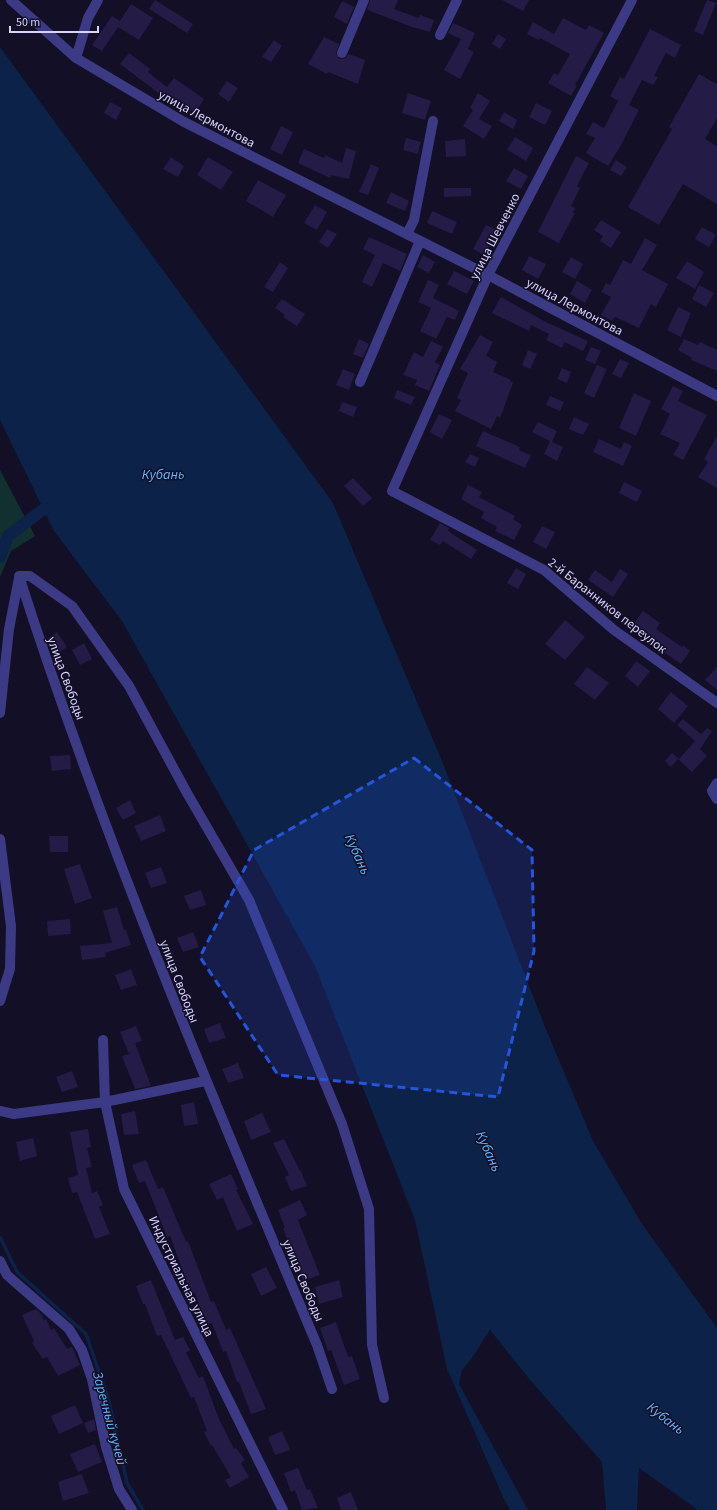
<svg xmlns="http://www.w3.org/2000/svg" width="717" height="1510" font-family="'Source Sans 3',sans-serif">
<rect width="100%" height="100%" fill="#130f26"/>
<!-- green -->
<path fill="#12302f" d="M0,470L35,536L11,551L0,577Z"/>
<!-- water -->
<path fill="#0c2248" d="M0,47L333,503L442,761L545,1027L593,1141L642,1224L717,1328V1510H698L639,1468L637,1510H606L602,1462L530,1380L490,1330L472,1358L462,1370L459,1384L528,1510H510L503,1497L447,1369L415,1220L315,966L122,621L54,531L0,420Z"/>
<g fill="none" stroke-linecap="round" stroke-linejoin="round">
<!-- stream -->
<path stroke="#0c2248" stroke-width="3.5" d="M0,1237L17,1272L86,1334L109,1401L127,1483L143,1510"/>
<!-- canal -->
<path stroke="#0c2248" stroke-width="12" d="M0,557L8,536L44,509"/>
</g>
<!-- building -->
<path fill="#241b47" d="M155,0L193,24L187,33L149,9Z
M370,0H398L394,9L419,18L420,15L434,20L430,32L412,27L367,10Z
M502,0H529L523,11Z
M707,0L716,3L703,35L694,31Z
M342,1L354,7L347,24L334,17Z
M131,4L153,18L139,40L118,27L102,51L92,45L112,16L120,21Z
M563,18L586,30L589,25L604,33L575,85L577,86L571,96L548,83L554,73L558,75L570,54L540,38L539,40L527,34L533,22L554,34Z
M453,23L475,33L468,49L474,52L460,79L444,70L461,39L448,33Z
M650,29L681,45L675,58L666,53L654,76L658,77L653,85L642,80L629,105L639,110L620,147L608,166L586,153L595,138L586,134L593,122L604,128L618,101L610,96L620,77L624,79Z
M498,34L506,39L500,49L492,44Z
M324,37L339,44L336,53L339,59L346,58L349,54L365,60L358,84L328,72L327,74L308,64Z
M274,40L282,46L271,62L262,57Z
M129,53L150,69L148,72L167,87L174,78L204,99L195,113L171,99L169,101L120,64Z
M699,74L717,84V118L705,139L717,146V204L683,184L659,225L628,207L672,129L669,127Z
M227,81L238,88L229,102L218,94Z
M408,93L431,101L425,120L402,113Z
M478,93L490,101L479,119L492,126L484,139L463,126L473,110L470,108Z
M110,102L122,108L116,120L104,113Z
M536,103L552,111L545,125L529,117Z
M504,112L517,120L513,129L499,121Z
M281,126L293,132L282,155L270,149Z
M515,137L533,148L526,161L507,150Z
M406,138L421,142L418,154L403,150Z
M465,139L466,156L446,157L445,141Z
M346,148L356,151L349,179L331,175L330,178L298,163L304,149L324,158L325,155L342,163Z
M576,156L589,163L577,186L580,188L571,206L575,208L573,213H575L559,243L538,232Z
M171,157L184,166L178,177L163,169Z
M208,157L233,172L221,190L197,175Z
M616,160L627,167L621,176L610,170Z
M371,164L379,168L368,195L359,192Z
M514,168L528,176L521,189L506,181Z
M258,180L286,195L273,217L246,201Z
M444,188H471V196L444,197Z
M391,192L409,201L405,211L386,203Z
M315,205L327,212L317,230L304,223Z
M432,211L457,222L452,234L427,223Z
M601,220L621,232L611,248L600,241L603,236L594,230Z
M486,225L497,230L484,255L473,249Z
M702,227L716,235L709,247L695,239Z
M327,229L337,234L328,248L319,242Z
M369,237L407,254L400,271L383,263L372,287L362,282L375,255L363,249Z
M645,238L657,245L642,270L668,284L656,307L651,304L639,328L615,317L612,321L601,315L611,297L601,292L606,283L610,285L623,260L631,264Z
M423,255L435,262L429,273L417,267Z
M529,256L546,264L538,279L522,270Z
M571,257L583,264L575,279L562,272Z
M687,261L704,272L695,289L676,278Z
M280,262L288,268L273,292L264,287Z
M454,271L474,281L467,294L447,284Z
M428,280L439,285L433,298L459,311L455,320L447,317L436,339L420,331L431,308L418,302Z
M577,281L592,290L585,303L570,294Z
M699,285L714,293L706,307L692,299Z
M501,297L546,322L588,341L583,351L564,342L562,348L546,340L549,334L531,325L529,331L492,313Z
M282,299L305,314L297,326L283,317L285,315L275,308Z
M678,307L691,313L681,337L667,330Z
M480,335L493,342L486,356L497,362L493,372L511,380L510,381L513,383L500,418L497,416L491,429L455,411L461,400L457,398L468,373L460,369Z
M359,339L369,344L363,358L353,354Z
M684,339L698,345L700,342L717,350V371L691,360L692,358L678,350Z
M431,341L443,347L435,362L440,365L429,391L415,385L417,380L403,375L414,352L423,357Z
M591,347L601,351L595,364L585,360Z
M528,350L537,354L530,369L522,365Z
M620,359L629,363L621,378L612,374Z
M597,365L607,369L594,398L584,393Z
M562,368L571,372L567,383L557,379Z
M343,369L355,374L349,390L336,385Z
M673,386L683,391L678,401L707,415L683,460L673,455L680,443L660,434L670,414L661,409Z
M397,390L415,397L411,405L394,398Z
M634,393L651,401L636,436L619,428Z
M550,396L564,402L560,411L546,405Z
M342,402L357,407L353,417L339,411Z
M439,414L452,420L442,439L430,432Z
M574,417L589,424L583,435L569,429Z
M538,422L557,431L552,442L532,432Z
M483,431L520,447L519,450L531,455L525,468L476,446Z
M717,436V488L698,477L708,462L704,459Z
M599,439L621,449L624,442L632,446L623,466L593,452Z
M550,441L563,447L557,461L544,454Z
M470,454L479,458L475,467L465,462Z
M353,478L372,498L363,506L344,486Z
M624,482L642,491L637,502L619,493Z
M468,485L482,492L479,497L515,516L513,519L522,525L514,540L495,531L497,527L481,518L484,512L461,499Z
M440,523L449,528L448,531L477,550L471,559L443,541L440,545L430,540Z
M542,526L555,532L546,549L533,542Z
M516,568L526,574L518,589L507,583Z
M620,569L628,574L613,597L588,580L595,570L612,582Z
M643,611L660,623L656,629L682,647L683,645L690,651L681,664L655,646L658,643L633,625Z
M565,620L585,637L565,660L545,644Z
M57,632L67,647L53,657L47,639Z
M84,643L92,659L80,665L72,650Z
M636,661L650,671L638,687L625,676Z
M587,667L609,683L595,700L574,684Z
M717,667V690L705,680Z
M671,692L688,706L674,723L658,709Z
M683,719L701,734L707,728L712,731L700,749L707,756L692,772L678,759L671,767L665,761L672,753L679,759L695,741L677,725Z
M70,755L71,769L52,771L50,756Z
M130,800L136,813L123,820L116,808Z
M160,815L166,831L141,841L134,826Z
M49,836H68V852H50Z
M80,864L92,898L75,904L64,869Z
M161,867L167,883L151,888L145,873Z
M201,890L206,905L190,910L184,896Z
M117,907L124,930H126L131,945L105,953L106,957L82,960L80,946L112,943L103,911Z
M70,919L71,934L48,936L47,921Z
M193,932L199,947L183,952L177,938Z
M131,969L137,985L121,990L115,975Z
M220,1023L226,1038L209,1043L204,1029Z
M136,1026L142,1041L135,1043L151,1086L135,1089L122,1056L129,1054L120,1032Z
M238,1063L244,1078L228,1083L222,1069Z
M72,1071L78,1087L62,1092L56,1077Z
M194,1102L198,1124L184,1126L181,1105Z
M135,1111L139,1134L124,1135L121,1114Z
M262,1113L271,1132L251,1140L244,1121Z
M88,1129L91,1147L87,1148L92,1167L86,1168L92,1193L97,1191L103,1205L99,1207L110,1234L95,1239L77,1192L72,1193L68,1178L78,1175L70,1132Z
M33,1138L37,1156L20,1161L16,1142Z
M284,1139L300,1171H301L307,1186L291,1191L285,1177L289,1175L273,1143Z
M146,1160L158,1189L163,1187L186,1242L188,1241L211,1302L214,1301L226,1330L230,1328L266,1409L251,1414L239,1382H237L226,1351L223,1352L212,1323L206,1325L195,1293L191,1294L170,1236L167,1237L145,1181L139,1183L132,1165Z
M231,1174L238,1189L236,1190L253,1224L237,1231L223,1197L217,1200L209,1184Z
M300,1200L307,1215L298,1220L320,1275L303,1281L292,1251H291L283,1228H285L278,1210Z
M266,1267L277,1288L261,1296L251,1274Z
M151,1280L175,1340L183,1337L190,1350L186,1353L199,1378L203,1376L219,1419L234,1449L236,1448L245,1460L241,1463L249,1477L230,1488L225,1480L231,1477L212,1445L211,1446L204,1432L207,1431L194,1397L191,1398L161,1335L157,1336L145,1304H143L136,1286Z
M339,1280L343,1297L319,1304L315,1287Z
M36,1309L41,1314L44,1320L46,1319L51,1330L54,1328L67,1349L72,1347L80,1365L58,1376L47,1357L43,1359L32,1343L34,1341L22,1315Z
M336,1322L348,1357L352,1356L360,1379L344,1385L331,1350L328,1351L320,1328Z
M75,1405L83,1423L59,1434L51,1416Z
M94,1419L96,1430L88,1433L84,1423Z
M282,1431L290,1450L275,1455L268,1437Z
M95,1444L102,1462L78,1472L70,1454Z
M298,1468L307,1490L310,1489L318,1508L302,1510L295,1490L291,1492L284,1473Z
M82,1474L89,1493L63,1501L58,1482Z
M351,1492L358,1510H341L337,1498Z"/>
<g fill="none" stroke-linecap="round" stroke-linejoin="round">
<!-- minor -->
<path stroke="#3d3a85" stroke-width="10" d="M11,0L76,58L184,122L488,275L717,396
M632,0L488,275L392,491L544,570L614,630L717,703
M440,35L457,0
M342,53L364,0
M76,58L88,18L98,0
M407,234L414,220L433,121
M360,382L420,241
M19,576H30L72,606L129,686L187,793L249,900L342,1124L369,1209L372,1345L384,1398
M19,576C103,838 210,1092 317,1345L332,1389
M0,713L9,629L19,578
M717,783L712,791L717,799
M0,839L11,926L10,969L0,1001
M103,1040L105,1102L124,1189L283,1510
M0,1111L14,1114L105,1102L205,1081
M0,1261L7,1275L69,1329L82,1350L92,1379L106,1447L119,1489L132,1510"/>
</g>
<!-- marked area -->
<path fill="#2655da" fill-opacity="0.2" stroke="#2655da" stroke-width="3" stroke-dasharray="8 5" stroke-linejoin="round" d="M414,758L532,850L534,951L498,1097L278,1075L200,957L254,850Z"/>
<g text-anchor="middle" stroke-width="3" stroke-linejoin="round" paint-order="stroke">
<!-- street labels -->
<g font-size="13" fill="#d9d4ff" stroke="#130f26">
<text transform="translate(207 118) rotate(28)" y="5">улица Лермонтова</text>
<text transform="translate(494 236) rotate(-63)" y="5">улица Шевченко</text>
<text transform="translate(575 306) rotate(28)" y="5">улица Лермонтова</text>
<text transform="translate(608 605) rotate(38)" y="5">2-й Баранников переулок</text>
<text transform="translate(67 678) rotate(70)" y="5">улица Свободы</text>
<text transform="translate(180 981) rotate(69)" y="5">улица Свободы</text>
<text transform="translate(182 1276) rotate(64)" y="5">Индустриальная улица</text>
<text transform="translate(304 1280) rotate(67)" y="5">улица Свободы</text>
</g>
<!-- water labels -->
<g font-size="14" font-style="italic" fill="#62b6ff" stroke="#130f26">
<text x="163" y="479">Кубань</text>
<text transform="translate(358 854) rotate(66)" y="5">Кубань</text>
<text transform="translate(489 1151) rotate(66)" y="5">Кубань</text>
<text transform="translate(110 1418) rotate(75)" y="5">Заречный кучей</text>
<text transform="translate(666 1418) rotate(38)" y="5">Кубань</text>
</g>
</g>
<!-- scale -->
<path d="M10 26v6h88v-6" fill="none" stroke="#d9d4ff" stroke-width="2"/>
<text x="16" y="26" font-size="12" fill="#d9d4ff" stroke="#130f26" stroke-width="3" paint-order="stroke">50 m</text>
</svg>
